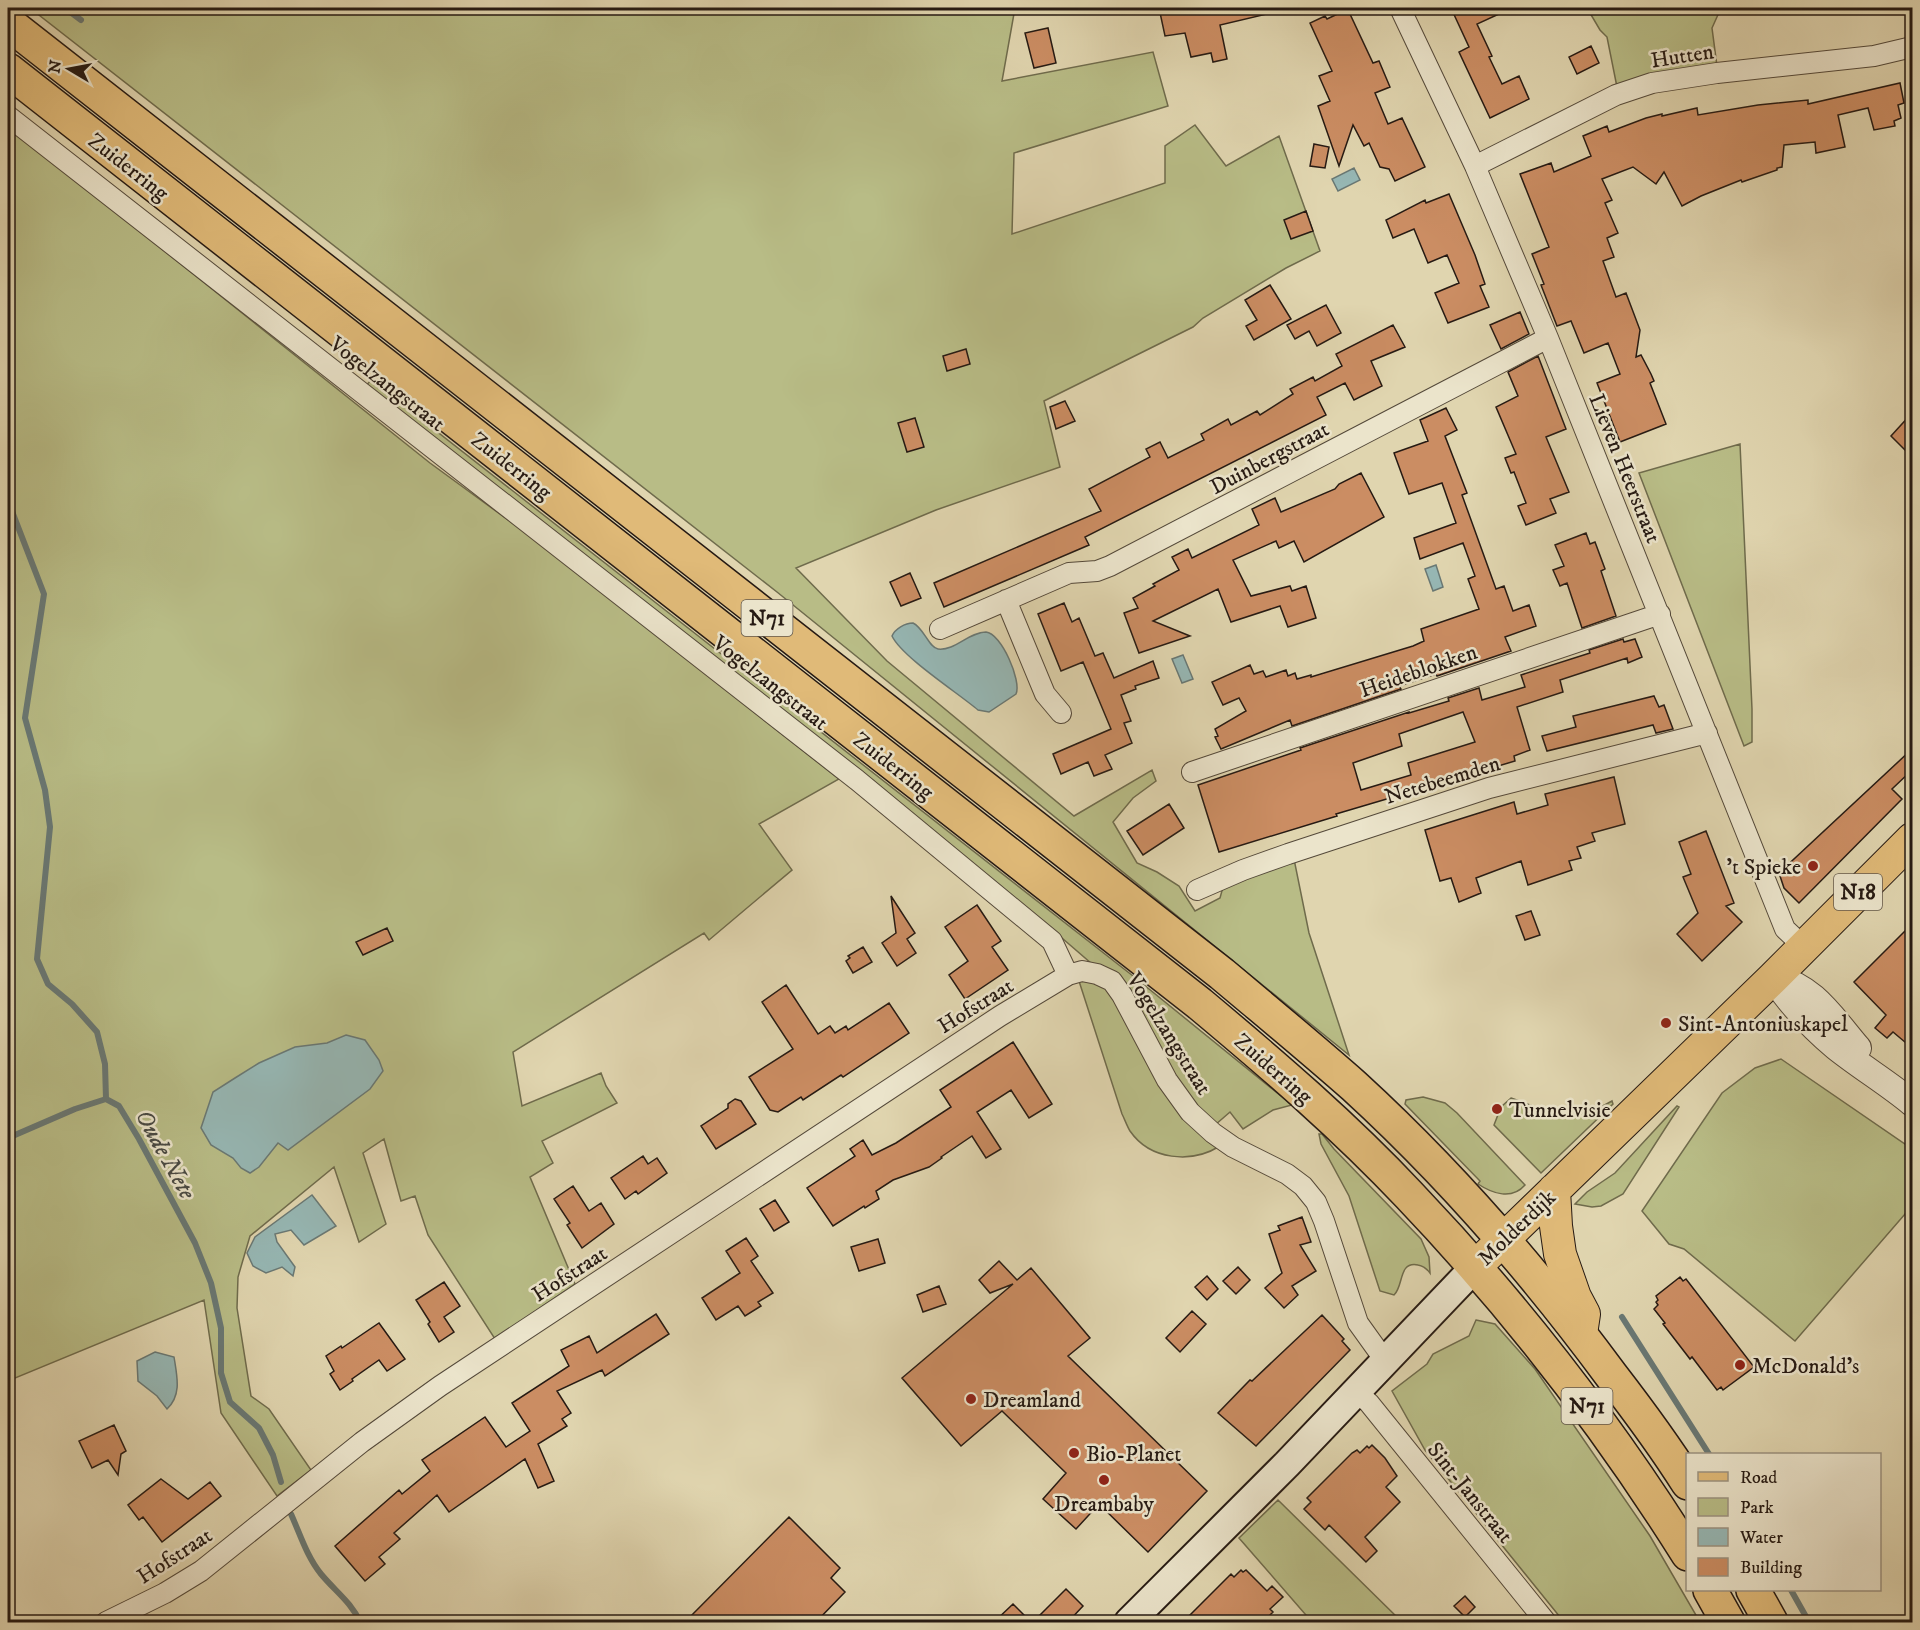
<svg xmlns="http://www.w3.org/2000/svg" width="1920" height="1630" font-family="'IM FELL DW Pica',serif">
<rect width="100%" height="100%" fill="#e0d5af"/>
<filter id="stains"><feTurbulence type="fractalNoise" baseFrequency=".00333" numOctaves="4"/><feColorMatrix values="0 0 0 0 .2 0 0 0 0 .09 0 0 0 0 .02 0 0 0 .5 -.17"/></filter>
<radialGradient id="worn" r=".72"><stop offset=".6" stop-color="#630" stop-opacity="0"/><stop offset="1" stop-color="#630" stop-opacity=".3"/></radialGradient>
<!-- green -->
<path fill="#b8bc86" stroke="#6f6b4c" stroke-width="1.5" d="M30,8H1015L1002,81L1153,52L1168,106L1014,153L1012,234L1165,183V146L1195,125L1226,166L1279,136L1320,251L1286,268L1203,318L1193,327L1044,401L1060,467L936,510L796,568L887,661L1074,816L1152,770L1156,781L1133,798L1113,822L1137,863L1157,872L1179,886L1195,911L1220,898L1223,887L1294,859L1309,933L1349,1055L777,592Z
M1587,8H1721L1712,28L1717,66L1617,87L1607,37L1600,30Z
M8,126L430,463L537,541L839,779L759,824L792,870L709,940L704,933L513,1052L522,1106L601,1073L606,1086L617,1103L542,1141L553,1163L530,1177L575,1284L495,1339L428,1235L415,1196L401,1201L384,1139L363,1153L386,1224L359,1242L334,1167L250,1236L238,1277L237,1308L251,1396L269,1409L311,1470L277,1496L221,1413L204,1300L8,1381Z
M371,380L1133,976L1292,1105L1273,1110L1243,1129L1230,1112L1215,1125L1193,1102L1092,964L1055,932L365,387Z
M1740,444L1752,709V742L1744,746L1639,473Z
M1086,980L1106,986L1220,1146C1191,1164 1150,1160 1130,1131C1127,1126 1125,1120 1122,1114L1079,981Z
M1781,1059L1912,1149V1206L1795,1341L1684,1249L1669,1244L1642,1211L1722,1093L1755,1068Z
M1423,1097L1445,1103L1457,1113L1525,1185C1512,1200 1493,1194 1478,1184L1480,1181L1405,1104L1406,1100Z
M1511,1098C1551,1112 1571,1126 1612,1101L1613,1104L1541,1173L1494,1125L1501,1107Z
M1677,1106L1679,1107L1623,1194L1601,1206L1592,1207L1575,1204L1587,1192L1615,1173Z
M1319,1134H1322L1334,1149L1421,1239L1429,1257L1430,1273C1427,1269 1424,1266 1418,1265C1398,1261 1404,1286 1394,1295L1380,1291L1349,1196L1321,1144Z
M1476,1320L1495,1324L1535,1369L1650,1536L1700,1622H1564L1425,1450L1392,1391L1427,1364L1433,1354L1469,1336Z
M1278,1500L1402,1622H1312L1239,1538Z"/>
<!-- water -->
<path fill="#96b7b4" stroke="#697874" stroke-width="1.5" d="M1354,168L1360,180L1338,191L1332,179Z
M1436,565L1443,587L1433,591L1425,569Z
M913,623C924,628 929,648 938,649C955,651 969,632 986,632C1001,633 1022,681 1016,694L989,712L978,710C958,693 902,657 892,636C895,629 905,623 913,623Z
M1183,655L1193,679L1182,683L1172,659Z
M346,1035L365,1040L379,1060L383,1071L370,1089L288,1150L278,1143L259,1167L250,1173L241,1168L233,1158L211,1145L201,1128L213,1092L235,1078L259,1063L295,1047L327,1043Z
M312,1195L336,1226L304,1245L291,1230L275,1234L277,1242L295,1267L293,1276L282,1267L266,1273L253,1266L247,1253L255,1237Z
M155,1352L174,1357C177,1376 182,1395 167,1409L157,1396L138,1381L137,1361Z"/>
<g fill="none" stroke-linecap="round" stroke-linejoin="round">
<!-- stream -->
<path stroke="#697874" stroke-width="6" d="M65,8L81,20
M8,501L44,594L25,718L45,790L50,827L37,959L48,984L72,1004L97,1032L105,1064L106,1099
M106,1099L119,1106L139,1139L195,1243L211,1283L221,1328V1373L230,1402L259,1428L273,1455L281,1482
M8,1138L75,1109L106,1099
M1622,1317L1709,1454
M291,1514C300,1534 307,1557 321,1574C335,1591 352,1603 360,1622
M1791,1590L1809,1622"/>
</g>
<!-- building -->
<path fill="#cb8d63" stroke="#261a13" stroke-width="1.5" fill-rule="evenodd" d="M1159,8H1267V14L1220,25L1227,59L1213,62L1211,53L1191,57L1185,33L1165,36Z
M1451,8H1512L1477,24L1492,56L1489,57L1502,84L1519,76L1529,99L1490,118L1459,52L1469,47Z
M1344,11L1346,13L1349,12L1373,63L1379,61L1390,87L1375,93L1388,124L1402,118L1425,167L1395,181L1389,169L1380,167L1369,143L1364,146L1353,125L1339,166L1318,106L1330,101L1319,76L1332,71L1310,23L1325,16L1327,19Z
M1048,28L1056,63L1034,68L1025,33Z
M1591,46L1599,63L1577,74L1569,57Z
M1900,83L1904,103L1898,105L1901,118L1894,121L1895,126L1874,130L1868,108L1838,115L1845,147L1816,153L1815,142L1784,145L1782,167L1777,168V170L1742,182L1741,180L1701,196L1682,206L1664,172L1656,184L1633,167L1602,179L1612,200L1605,203L1618,233L1607,238L1614,257L1603,261L1616,297L1626,293L1640,330L1636,357L1641,355L1651,374L1654,381L1650,383L1666,424L1620,442L1597,383L1620,374L1608,343L1584,353L1571,321L1557,326L1541,285L1544,284L1532,254L1549,247L1520,174L1551,163L1554,172L1591,156L1583,136L1607,126L1609,132L1646,118L1662,114V116L1697,108L1698,115L1758,105L1808,100V104Z
M1314,144L1329,147L1325,168L1310,166Z
M1449,194L1475,255L1485,284L1480,286L1489,307L1448,323L1435,293L1459,283L1447,255L1428,263L1414,229L1393,238L1386,220L1425,200L1426,203Z
M1306,211L1313,231L1291,239L1284,220Z
M1270,285L1291,319L1254,340L1246,326L1257,320L1245,300Z
M1326,305L1341,333L1317,346L1309,331L1295,339L1287,325Z
M1520,312L1529,334L1501,349L1490,325Z
M1393,325L1405,347L1371,361L1382,386L1354,400L1345,383L1317,397L1326,415L1085,537L1089,545L944,607L934,583L1101,511L1089,489L1150,457L1146,449L1160,442L1168,458L1204,440L1201,434L1228,419L1231,425L1257,411L1260,415L1293,394L1290,389L1313,377L1315,381L1342,366L1336,354Z
M966,349L970,364L947,371L943,356Z
M1538,356L1566,429L1546,437L1569,492L1550,499L1556,513L1526,525L1518,506L1526,503L1514,472L1511,473L1505,458L1516,454L1496,407L1518,396L1508,372Z
M1065,401L1075,421L1056,429L1050,407Z
M1446,408L1457,430L1445,436L1467,493L1462,495L1496,589L1504,586L1513,611L1529,605L1536,626L1505,637L1511,651L1437,676L1436,674L1399,686L1401,689L1292,726L1290,720L1221,749L1215,737L1218,736L1215,729L1246,711L1239,698L1223,705L1212,682L1250,665L1254,674L1263,671L1266,677L1286,670L1288,676L1295,673L1297,679L1311,675V677L1413,646L1424,641L1421,629L1479,609L1468,579L1475,576L1463,543L1420,559L1414,538L1456,523L1442,483L1409,494L1394,453L1428,441L1420,420Z
M1912,413V457L1891,436Z
M915,418L924,447L907,452L898,423Z
M1361,473L1384,517L1304,562L1294,541L1279,548L1276,541L1233,560L1251,596L1290,586L1292,591L1306,586L1316,618L1288,627L1280,606L1231,622L1218,589L1153,621L1190,636L1139,653L1124,613L1138,608L1133,598L1155,586L1153,584L1179,570L1172,557L1188,549L1192,558L1259,525L1252,509L1275,498L1281,512L1335,489L1339,484Z
M1586,533L1590,544L1595,542L1605,569L1601,571L1616,616L1582,628L1567,583L1560,586L1553,570L1564,566L1555,545Z
M910,573L921,598L901,606L890,582Z
M1064,603L1072,622L1079,618L1095,656L1103,653L1114,678L1153,661L1159,678L1135,686L1136,689L1121,695L1131,721L1124,723L1132,743L1105,755L1112,769L1094,776L1088,762L1061,774L1053,754L1111,729L1083,662L1061,671L1038,614Z
M1623,639L1624,642L1635,639L1642,657L1628,663L1627,658L1560,680L1563,692L1517,707L1530,750L1514,756L1515,761L1336,814L1337,816L1219,852L1198,785L1301,750L1300,748L1409,712V713L1449,701L1448,698L1479,688L1482,700L1525,687L1521,675L1590,653L1589,650ZM1463,712L1475,742L1408,763L1411,775L1361,790L1353,763L1402,746L1399,734Z
M1654,696L1659,707L1664,705L1673,729L1656,733L1653,725L1547,751L1542,736L1576,727L1573,716Z
M1912,749V770L1892,789L1902,799L1799,903L1784,888L1779,873Z
M1614,777L1625,824L1592,833L1595,841L1577,847L1581,858L1569,861L1572,870L1528,885L1521,861L1476,878L1481,893L1459,902L1451,878L1440,881L1425,830L1514,802L1517,814L1548,805L1545,794Z
M1169,804L1184,828L1143,855L1127,831Z
M1706,831L1734,903L1726,906L1742,922L1702,961L1677,934L1698,913L1683,877L1691,874L1679,842Z
M891,896L915,933L907,939L916,953L897,966L882,943L896,933Z
M977,905L1001,941L992,947L1008,970L965,999L949,975L968,961L945,927Z
M1531,911L1540,935L1525,940L1516,916Z
M1912,924V1048L1893,1032L1887,1038L1875,1028L1886,1015L1854,982Z
M387,928L393,941L363,955L356,942Z
M863,947L872,962L853,973L846,961L850,958L848,956Z
M786,985L818,1034L830,1026L835,1033L846,1026L848,1030L889,1003L909,1033L843,1077L841,1075L803,1100L801,1097L778,1112L770,1110L749,1077L793,1049L762,1002Z
M1013,1042L1052,1104L1029,1118L1011,1090L977,1112L1001,1149L986,1158L972,1136L941,1157L942,1158L929,1167L893,1180L876,1191L879,1199L865,1208L864,1206L833,1226L807,1188L855,1156L850,1149L863,1140L872,1155L896,1143L951,1107L940,1090Z
M735,1099L741,1101L756,1124L716,1149L701,1126L728,1108V1104Z
M643,1156L648,1164L657,1158L667,1173L638,1194L636,1191L625,1199L611,1178Z
M573,1186L589,1211L601,1203L614,1224L582,1248L567,1225L570,1223L554,1199Z
M775,1200L789,1222L774,1231L760,1209Z
M1302,1217L1311,1242L1300,1245L1316,1271L1292,1286L1298,1295L1284,1308L1265,1288L1282,1273L1269,1234L1280,1230L1278,1226Z
M746,1238L758,1256L751,1261L773,1293L758,1302L761,1306L745,1316L738,1306L716,1320L702,1298L740,1273L726,1251Z
M878,1239L885,1263L859,1271L851,1247Z
M999,1261L1017,1280L1031,1268L1090,1338L1068,1356L1207,1491L1148,1552L1099,1504L1076,1529L1043,1499L1066,1473L1002,1411L961,1446L902,1378L1013,1284L990,1293L979,1280Z
M1238,1267L1250,1280L1236,1294L1223,1281Z
M1207,1276L1218,1289L1207,1300L1195,1287Z
M1680,1277L1683,1281L1686,1279L1754,1367L1723,1390L1721,1387L1717,1390L1692,1357L1690,1359L1663,1324L1665,1323L1654,1309L1658,1305L1656,1302L1658,1300L1656,1296Z
M444,1282L460,1306L444,1317L454,1332L439,1342L428,1324L430,1322L416,1300Z
M939,1286L946,1304L923,1312L917,1295Z
M1192,1311L1206,1324L1180,1352L1166,1338Z
M656,1314L669,1334L605,1376L602,1370L557,1391L571,1413L562,1419L567,1426L538,1444L554,1481L538,1488L525,1459L449,1512L437,1495L394,1533L400,1539L379,1557L385,1564L365,1581L335,1546L399,1490L402,1494L430,1471L422,1460L485,1417L506,1447L530,1431L512,1403L569,1366L561,1350L589,1336L597,1353Z
M1322,1315L1344,1339L1342,1341L1350,1350L1256,1446L1218,1413L1250,1380L1252,1381Z
M379,1323L405,1359L387,1371L379,1360L352,1379L353,1381L340,1390L330,1374L334,1371L326,1356L341,1346L342,1348Z
M114,1425L126,1451L121,1454L118,1475L108,1460L92,1468L79,1441Z
M1372,1445L1385,1458L1397,1476L1386,1487L1400,1502L1365,1537L1377,1551L1366,1562L1329,1525L1325,1530L1304,1509L1311,1502L1307,1498L1352,1453L1357,1450L1360,1453L1367,1446L1369,1448Z
M161,1479L188,1499L210,1482L221,1496L162,1542L143,1517L139,1520L128,1505Z
M789,1517L840,1568L831,1578L845,1592L815,1623H684Z
M1241,1570L1243,1572L1246,1570L1267,1591L1272,1586L1283,1597L1270,1609L1273,1612L1262,1623H1182L1231,1574L1234,1577Z
M1066,1589L1083,1606L1067,1623H1032Z
M1465,1596L1475,1607L1465,1617L1454,1606Z
M1013,1604L1032,1623H993Z"/>
<g fill="none" stroke-linecap="round" stroke-linejoin="round">
<defs>
<path id="minor" d="M1400,8L1475,166L1548,338L1785,929L1803,946
M8,116L857,780L1052,941L1068,975
M1475,166L1616,95L1652,83L1717,73L1874,56L1912,47
M1006,600L1045,694L1061,713
M940,629L1069,573L1097,571L1110,566L1548,338
M1192,772L1660,614
M1197,890L1243,870L1288,854L1489,788L1707,733
M1357,1392L1369,1403L1546,1622
M106,1622L165,1593L201,1571L362,1442L440,1386L1000,1016L1068,975L1082,971L1097,974L1112,981L1122,995L1167,1080L1190,1112L1213,1133L1233,1147L1287,1174L1303,1186L1316,1202L1324,1221L1358,1323L1386,1362"/>
<path id="tertiary" d="M1773,978C1791,1004 1812,1027 1836,1047C1861,1067 1888,1083 1912,1103
M1773,978C1812,984 1833,1019 1858,1048"/>
<path id="secondary" d="M1129,1622L1287,1464L1475,1267"/>
<path id="primary" d="M1554,1190L1556,1226L1560,1254L1575,1297L1584,1314L1581,1334
M1475,1267L1773,978L1912,839"/>
<path id="trunk" d="M8,23L1222,974C1266,1011 1311,1048 1354,1086C1449,1173 1535,1272 1611,1375C1638,1410 1664,1445 1688,1483
M8,70L1200,1004C1273,1065 1344,1126 1409,1195C1514,1305 1607,1425 1688,1554
M1710,1590L1728,1622
M1753,1590L1771,1622"/>
</defs>
<!-- minor casing -->
<use href="#minor" stroke="#54493a" stroke-width="22"/>
<!-- tertiary casing -->
<use href="#tertiary" stroke="#54493a" stroke-width="28"/>
<!-- secondary casing -->
<use href="#secondary" stroke="#261a13" stroke-width="32"/>
<!-- primary casing -->
<use href="#primary" stroke="#261a13" stroke-width="34"/>
<!-- trunk casing -->
<use href="#trunk" stroke="#261a13" stroke-width="36"/>
<!-- minor -->
<use href="#minor" stroke="#ebe4cb" stroke-width="20"/>
<!-- tertiary -->
<use href="#tertiary" stroke="#ebe4cb" stroke-width="26"/>
<!-- secondary -->
<use href="#secondary" stroke="#ebe4cb" stroke-width="28"/>
<!-- primary -->
<use href="#primary" stroke="#e0ba78" stroke-width="32"/>
<!-- trunk -->
<use href="#trunk" stroke="#e0ba78" stroke-width="33"/>
</g>
<!-- markers -->
<g fill="#8f2418" stroke="#ebe4cb" stroke-width="2">
<circle cx="1813" cy="866" r="6"/>
<circle cx="1666" cy="1023" r="6"/>
<circle cx="1497" cy="1109" r="6"/>
<circle cx="1740" cy="1365" r="6"/>
<circle cx="971" cy="1399" r="6"/>
<circle cx="1074" cy="1453" r="6"/>
<circle cx="1104" cy="1480" r="6"/>
</g>
<g text-anchor="middle" stroke-width="5" stroke-linejoin="round" paint-order="stroke">
<!-- shield labels -->
<g fill="#ebe4cb" stroke="#61574a" stroke-width="1.5">
<rect x="741.5" y="600" width="51" height="36" rx="4.5"/>
<rect x="1834" y="874" width="48" height="36" rx="4.5"/>
<rect x="1561.5" y="1388" width="51" height="36" rx="4.5"/>
</g>
<g font-size="21" font-weight="bold" fill="#261a13">
<text x="767" y="625">N71</text>
<text x="1858" y="899">N18</text>
<text x="1587" y="1413">N71</text>
</g>
<!-- street labels -->
<g font-size="22" fill="#261a13" stroke="#ebe4cb">
<text transform="translate(1682 55) rotate(-9)" y="8">Hutten</text>
<text transform="translate(129 166) rotate(38)" y="8">Zuiderring</text>
<text transform="translate(388 383) rotate(38)" y="8">Vogelzangstraat</text>
<text transform="translate(1269 457) rotate(-28)" y="8">Duinbergstraat</text>
<text transform="translate(512 465) rotate(38)" y="8">Zuiderring</text>
<text transform="translate(1626 468) rotate(68)" y="8">Lieven Heerstraat</text>
<text transform="translate(1418 670) rotate(-19)" y="8">Heideblokken</text>
<text transform="translate(771 682) rotate(38)" y="8">Vogelzangstraat</text>
<text transform="translate(894 765) rotate(38)" y="8">Zuiderring</text>
<text transform="translate(1442 779) rotate(-17)" y="8">Netebeemden</text>
<text transform="translate(975 1005) rotate(-32)" y="8">Hofstraat</text>
<text transform="translate(1170 1033) rotate(58)" y="8">Vogelzangstraat</text>
<text transform="translate(1274 1068) rotate(41)" y="8">Zuiderring</text>
<text transform="translate(1516 1227) rotate(-44)" y="8">Molderdijk</text>
<text transform="translate(569 1273) rotate(-33)" y="8">Hofstraat</text>
<text transform="translate(1471 1492) rotate(51)" y="8">Sint-Janstraat</text>
<text transform="translate(174 1555) rotate(-33)" y="8">Hofstraat</text>
</g>
<!-- poi labels -->
<g font-size="22" fill="#261a13" stroke="#ebe4cb" text-anchor="start">
<text x="1801" y="874" text-anchor="end">'t Spieke</text>
<text x="1678" y="1031">Sint-Antoniuskapel</text>
<text x="1509" y="1117">Tunnelvisie</text>
<text x="1752" y="1373">McDonald's</text>
<text x="983" y="1407">Dreamland</text>
<text x="1086" y="1461">Bio-Planet</text>
<text x="1104" y="1511" text-anchor="middle">Dreambaby</text>
</g>
<!-- water labels -->
<g font-size="24" font-style="italic" fill="#484943" stroke="#ebe4cb">
<text transform="translate(166 1154) rotate(61)" y="8">Oude Nete</text>
</g>
</g>
<!-- margin -->
<rect width="1920" height="1630" fill="none" stroke="#e0d5af" stroke-width="30"/>
<rect x="9" y="9" width="1902" height="1612" fill="none" stroke="#261a13" stroke-width="3"/>
<rect x="15" y="15" width="1890" height="1600" fill="none" stroke="#261a13" stroke-width="1.5"/>
<!-- legend -->
<rect x="1686" y="1453" width="195" height="138" fill="#ebe4cb" stroke="#9c9381" stroke-width="1.5"/>
<rect x="1698" y="1472" width="30" height="9" fill="#e0ba78" stroke="#9c9381" stroke-width="1.5"/>
<text x="1740" y="1483" font-size="18" fill="#261a13">Road</text>
<rect x="1698" y="1498" width="30" height="18" fill="#b8bc86" stroke="#9c9381" stroke-width="1.5"/>
<text x="1740" y="1513" font-size="18" fill="#261a13">Park</text>
<rect x="1698" y="1528" width="30" height="18" fill="#96b7b4" stroke="#9c9381" stroke-width="1.5"/>
<text x="1740" y="1543" font-size="18" fill="#261a13">Water</text>
<rect x="1698" y="1558" width="30" height="18" fill="#cb8d63" stroke="#9c9381" stroke-width="1.5"/>
<text x="1740" y="1573" font-size="18" fill="#261a13">Building</text>
<!-- north arrow -->
<g transform="translate(69 69) rotate(280)" stroke="#ebe4cb" stroke-width="4.5" paint-order="stroke">
<path d="M0-4.5L10 22L0 15L-10 22Z" fill="#261a13"/>
<text y="-9" font-size="16" font-weight="bold" text-anchor="middle" fill="#261a13">N</text>
</g>
<rect width="100%" height="100%" filter="url(#stains)"/>
<rect width="100%" height="100%" fill="url(#worn)"/>
</svg>
